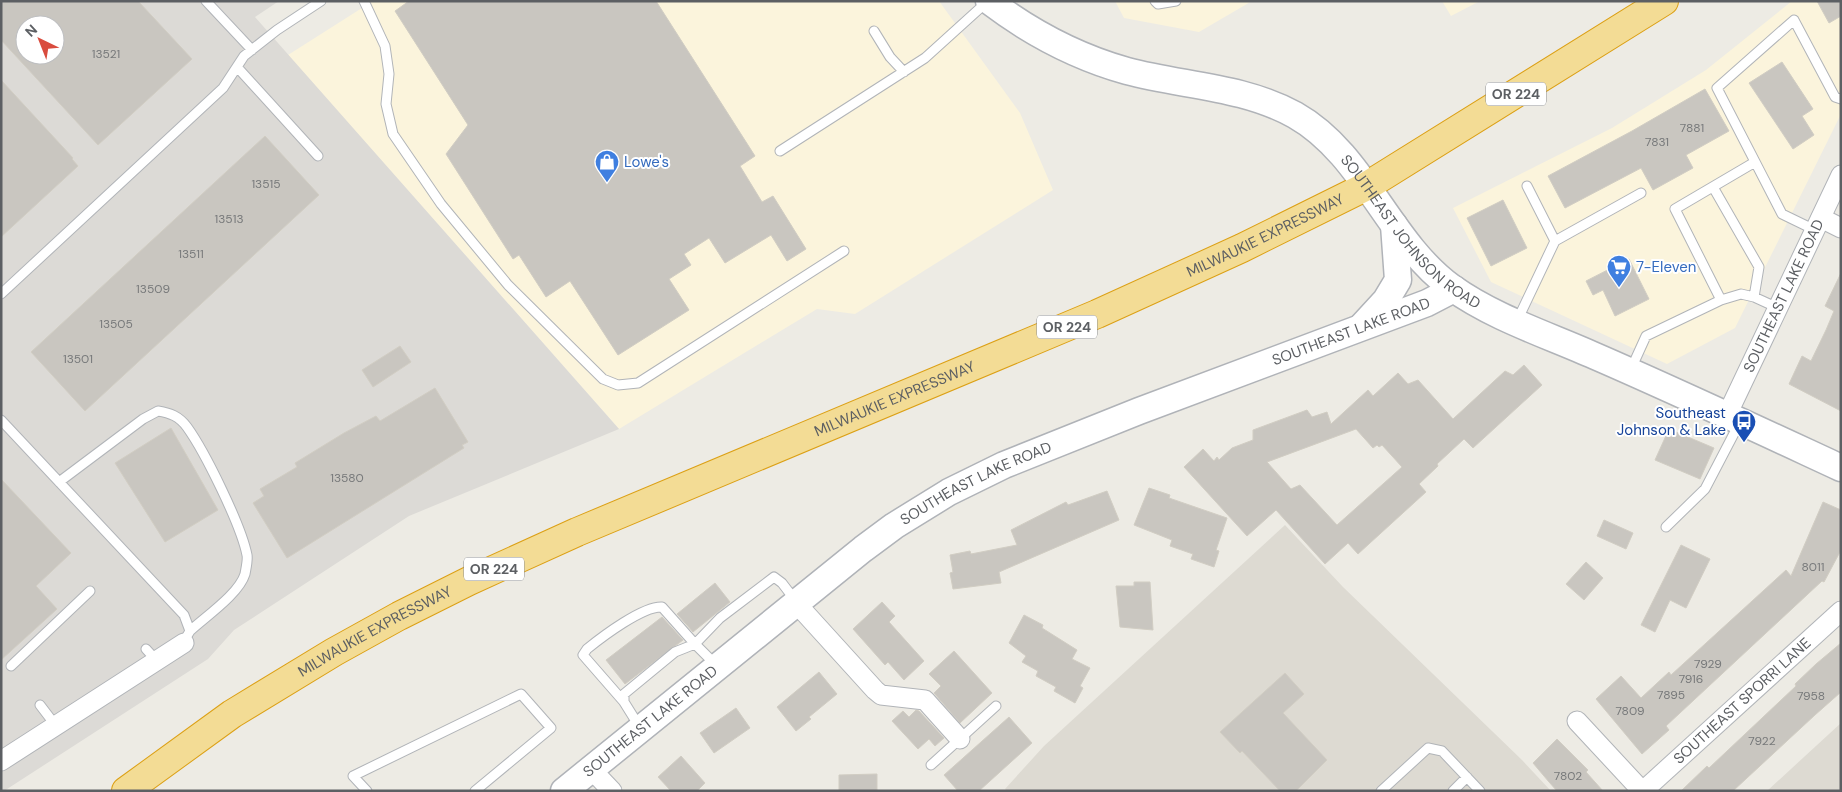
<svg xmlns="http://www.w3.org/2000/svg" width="1842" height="792" font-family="'DM Sans',sans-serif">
<rect width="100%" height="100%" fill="#edebe4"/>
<!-- commercial -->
<path fill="#fbf4dc" d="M373,1H939L1020,113L1053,190L855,314L817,309L619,429L288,55Z
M1115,1H1252L1199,32L1124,18Z
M1442,1H1480L1451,16Z
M1792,1H1841V114L1735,328L1667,364L1491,282L1453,208L1612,128L1706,70Z"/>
<!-- industrial -->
<path fill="#dcdad6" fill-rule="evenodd" d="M1,1H279L255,17L619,429L409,516L234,630L208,659L4,791H1ZM25,25H55V55H25Z"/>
<!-- education -->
<path fill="#dddad2" d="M1285,525L1343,587L1522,760L1551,791H1007L1005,789L1044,746Z
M1841,723V791H1767Z"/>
<!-- building -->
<path fill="#c9c6c0" stroke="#d1cdc3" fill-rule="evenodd" d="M1,1H138L192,59L98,145L1,40ZM25,25H55V55H25Z
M409,1H656L755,156L740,166L762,202L773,196L806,249L787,261L771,235L725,263L709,238L684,254L691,265L669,279L689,310L618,355L570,281L546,297L519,255L513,259L446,154L468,125L395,11Z
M1817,1H1841V16L1829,23Z
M1782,62L1813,109L1802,116L1814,135L1793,149L1749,83Z
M1,80L73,158L72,159L78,166L1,237Z
M1705,89L1729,131L1686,155L1693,168L1653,190L1641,168L1565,208L1548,176L1632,131Z
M265,136L319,195L85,411L31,352Z
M1503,200L1527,248L1491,266L1467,218Z
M1629,259L1649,299L1615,316L1603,290L1593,295L1586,281Z
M1841,273V411L1789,384L1802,356L1811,361L1826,330L1834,311L1825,306Z
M400,346L411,362L373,387L362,370Z
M1524,365L1542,385L1473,448L1464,439L1437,464L1438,466L1419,484L1426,492L1358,554L1348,543L1325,564L1276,510L1247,536L1184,467L1203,449L1214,461L1217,457L1219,460L1232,448L1253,440V430L1307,410L1312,417L1327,412L1331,424L1368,390L1373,396L1398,373L1408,384L1418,380L1453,419L1505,371L1513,375ZM1356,429L1373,448L1377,445L1379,447L1382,445L1402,467L1337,525L1300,485L1291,489L1267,462Z
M435,388L468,442L462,445L464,448L287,558L253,503L264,496L260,489L297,467L295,463L344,433L376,416L380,421Z
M171,428L218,510L165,542L115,463Z
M1669,429L1714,448L1700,479L1655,460Z
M1,479L71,553L36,586L57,609L1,660Z
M1149,488L1170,495L1169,498L1227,518L1216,550L1219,551L1214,567L1191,559L1193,554L1170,546L1172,540L1134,525Z
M1107,491L1119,520L999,572L1001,583L953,589L950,573L953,572L950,555L970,551L971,554L1017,545L1011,530L1066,502L1068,505Z
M1823,502L1841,510V550L1824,582L1822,581L1666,726L1669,730L1642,754L1596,699L1621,676L1641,698L1669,672L1671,675L1786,570L1791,576Z
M1604,520L1633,533L1626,549L1597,536Z
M1681,545L1710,559L1686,608L1670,600L1655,632L1641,625Z
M1586,562L1603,578L1584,600L1566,584Z
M1134,582H1150L1153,630L1120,627L1116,586H1134Z
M715,583L730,602L693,632L677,614Z
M882,602L895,616L889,622L924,661L904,680L888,662L885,665L853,629Z
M1024,615L1043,625L1042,628L1077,650L1072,659L1090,668L1080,686L1083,688L1075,703L1054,691L1056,687L1036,676L1038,671L1022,662L1026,656L1009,643Z
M662,617L683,640L625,684L606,660Z
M1841,643V692L1815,715L1733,791H1681L1707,766L1709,768L1796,686L1795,684L1816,664Z
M954,651L992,693L960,723L934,693L941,686L929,674Z
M819,672L837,694L809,717L811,719L796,731L777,707Z
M1285,673L1304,694L1283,713L1327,760L1296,791H1280L1242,751L1240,753L1220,732Z
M736,708L750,728L714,753L700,733Z
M916,710L919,711L944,738L935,746L929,739L918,749L892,721L903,711L909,717Z
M1009,717L1032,743L979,791H958L944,775Z
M1557,739L1588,770L1586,772L1603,791H1557L1549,782L1533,763Z
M681,756L705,783L697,791H671L658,777Z
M877,774V791H839V775Z"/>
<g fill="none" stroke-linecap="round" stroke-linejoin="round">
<defs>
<path id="lane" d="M206,1L252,50
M364,1L385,46L389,74L386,104L393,134L441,204L508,285L603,379L618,385L638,383L844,251
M1155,1L1158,4L1176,1
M874,31L890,57L904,72
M237,67L318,156
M780,151L925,58L988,1
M1527,186L1555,241
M1713,187L1759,267L1754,297
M1815,230L1782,214L1717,88L1794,20L1835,97L1841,99
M1,294L223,88L244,56L277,30L321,1
M1721,300L1675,209L1755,162
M1517,321L1555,241L1641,193
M1631,369L1646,336L1721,300L1741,294L1754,297L1778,308
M1,420L184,615L190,631L187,636
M59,482L143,419L158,411C170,413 179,416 187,427C205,452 241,525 247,555C248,560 246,568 245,574C239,594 205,617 190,631
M1666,527L1705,489L1740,422
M146,649L157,661
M11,666L90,591
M717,666L695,644L720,618L774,577L782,583L795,600
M624,702L583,655L587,649C603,636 643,606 662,607L695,644L675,652L624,694V702L639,726
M40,705L56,726
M931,765L996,706
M367,791L353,776L521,694L551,728L475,791
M1381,791L1428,748L1442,751L1480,791
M1453,791L1467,777"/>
<g id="street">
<path d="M1821,218L1841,228"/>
<path id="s1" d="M1727,415L1841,175"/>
<path d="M796,603L875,690L881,695L925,700L960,739"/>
<path d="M1577,721L1642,791"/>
<path d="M1,761L184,643"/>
<path d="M591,769L612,791"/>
<path id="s2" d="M1643,791L1841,611"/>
</g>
<g id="secondary">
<path id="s3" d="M989,1C1030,32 1077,57 1127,71C1183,86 1242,86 1295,115C1364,154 1388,241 1451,287C1494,318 1548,335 1595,356C1678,392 1759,430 1841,468"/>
<path d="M1363,325L1386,300L1398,280L1394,225"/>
<path id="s4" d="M564,791L863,549L894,526L949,492L1004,465L1139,411L1427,303L1454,289"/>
</g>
<g id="highway">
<path id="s5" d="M126,791L232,714L334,652L399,616L469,581L577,532L1097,314L1242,248L1367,186L1664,1"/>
</g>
</defs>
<!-- lane casing -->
<use href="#lane" stroke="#b1b4b8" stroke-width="11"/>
<!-- street casing -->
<use href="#street" stroke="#b1b4b8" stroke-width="21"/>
<!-- secondary casing -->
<use href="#secondary" stroke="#b0b3b8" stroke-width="29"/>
<!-- highway casing -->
<use href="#highway" stroke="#dca015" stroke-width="30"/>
<!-- lane -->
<use href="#lane" stroke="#fff" stroke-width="9"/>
<!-- street -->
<use href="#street" stroke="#fff" stroke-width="19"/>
<!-- secondary -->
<use href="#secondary" stroke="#fff" stroke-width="26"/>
<!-- highway -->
<use href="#highway" stroke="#f3dc95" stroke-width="28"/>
</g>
<!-- icons -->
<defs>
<symbol id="shop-pin" viewBox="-11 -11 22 30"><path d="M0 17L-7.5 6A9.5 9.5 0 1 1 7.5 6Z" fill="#3f7fe0" stroke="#fff"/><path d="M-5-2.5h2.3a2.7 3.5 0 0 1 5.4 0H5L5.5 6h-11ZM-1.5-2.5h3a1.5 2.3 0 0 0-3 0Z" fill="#fff"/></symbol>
<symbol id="supermarket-pin" viewBox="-11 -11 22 30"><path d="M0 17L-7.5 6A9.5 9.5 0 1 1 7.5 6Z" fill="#3f7fe0" stroke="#fff"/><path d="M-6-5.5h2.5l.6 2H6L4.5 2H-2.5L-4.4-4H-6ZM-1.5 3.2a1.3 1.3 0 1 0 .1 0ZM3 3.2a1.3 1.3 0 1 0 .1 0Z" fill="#fff"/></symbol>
<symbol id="bus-pin" viewBox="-11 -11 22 30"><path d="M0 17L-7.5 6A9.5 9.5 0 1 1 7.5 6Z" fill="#1a4fb4" stroke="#fff"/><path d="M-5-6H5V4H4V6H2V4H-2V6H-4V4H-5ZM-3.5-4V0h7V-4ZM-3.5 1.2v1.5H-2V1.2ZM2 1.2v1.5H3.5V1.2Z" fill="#fff"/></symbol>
</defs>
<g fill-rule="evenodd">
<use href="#shop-pin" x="593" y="148" width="28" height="38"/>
<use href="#supermarket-pin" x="1605" y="253" width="28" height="38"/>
<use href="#bus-pin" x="1730" y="408" width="28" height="38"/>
</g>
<g text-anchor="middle" stroke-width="4" stroke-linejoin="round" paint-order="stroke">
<!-- number labels -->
<g font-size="12" fill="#77797a">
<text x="106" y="58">13521</text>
<text x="1692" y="132">7881</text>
<text x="1657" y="146">7831</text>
<text x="266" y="188">13515</text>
<text x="229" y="223">13513</text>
<text x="191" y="258">13511</text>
<text x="153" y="293">13509</text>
<text x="116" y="328">13505</text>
<text x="78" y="363">13501</text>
<text x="347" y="482">13580</text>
<text x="1813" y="571">8011</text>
<text x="1708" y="668">7929</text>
<text x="1691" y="683">7916</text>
<text x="1671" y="699">7895</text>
<text x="1811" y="700">7958</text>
<text x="1630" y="715">7809</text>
<text x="1762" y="745">7922</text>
<text x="1568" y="780">7802</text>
</g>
<!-- shield labels -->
<g fill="#fff" stroke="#8d8f92" stroke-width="1">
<rect x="1486" y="82.5" width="60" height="23" rx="4"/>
<rect x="1037" y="315.5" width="60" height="23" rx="4"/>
<rect x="464" y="557.5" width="60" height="23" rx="4"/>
</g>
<g font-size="14" font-weight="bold" fill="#5c5f63">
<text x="1516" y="99">OR 224</text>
<text x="1067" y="332">OR 224</text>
<text x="494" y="574">OR 224</text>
</g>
<!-- shop labels -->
<g font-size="15" fill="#366cbe" stroke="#fff" text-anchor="start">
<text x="624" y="167">Lowe's</text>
<text x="1636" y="272">7-Eleven</text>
</g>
<!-- street labels -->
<g font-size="15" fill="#5c5f63" stroke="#fff">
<text dy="5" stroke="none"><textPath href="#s3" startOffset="496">SOUTHEAST JOHNSON ROAD</textPath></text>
<text dy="5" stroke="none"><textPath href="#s5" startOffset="1271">MILWAUKIE EXPRESSWAY</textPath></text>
<text dy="5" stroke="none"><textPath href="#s1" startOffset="132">SOUTHEAST LAKE ROAD</textPath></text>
<text dy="5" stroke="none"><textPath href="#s4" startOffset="921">SOUTHEAST LAKE ROAD</textPath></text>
<text dy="5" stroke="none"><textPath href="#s5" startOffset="866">MILWAUKIE EXPRESSWAY</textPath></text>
<text dy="5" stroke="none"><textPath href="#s4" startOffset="516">SOUTHEAST LAKE ROAD</textPath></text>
<text dy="5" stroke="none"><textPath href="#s5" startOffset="296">MILWAUKIE EXPRESSWAY</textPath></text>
<text dy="5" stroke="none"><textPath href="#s2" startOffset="134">SOUTHEAST SPORRI LANE</textPath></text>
<text dy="5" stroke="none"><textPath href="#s4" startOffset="111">SOUTHEAST LAKE ROAD</textPath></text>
</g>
<!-- transit labels -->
<g font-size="15" fill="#164399" stroke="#fff" text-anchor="end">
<text x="1726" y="418">Southeast<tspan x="1726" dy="17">Johnson &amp; Lake</tspan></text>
</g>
</g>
<!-- border -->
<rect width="1842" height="792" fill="none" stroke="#5c5f63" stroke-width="5"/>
<!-- north arrow -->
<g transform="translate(40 40) rotate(317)"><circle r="24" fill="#ffffff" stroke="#bebfc1"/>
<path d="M0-4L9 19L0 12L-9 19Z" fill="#d94c3e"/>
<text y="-8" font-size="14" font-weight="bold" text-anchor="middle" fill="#5c5f63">N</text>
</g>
</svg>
